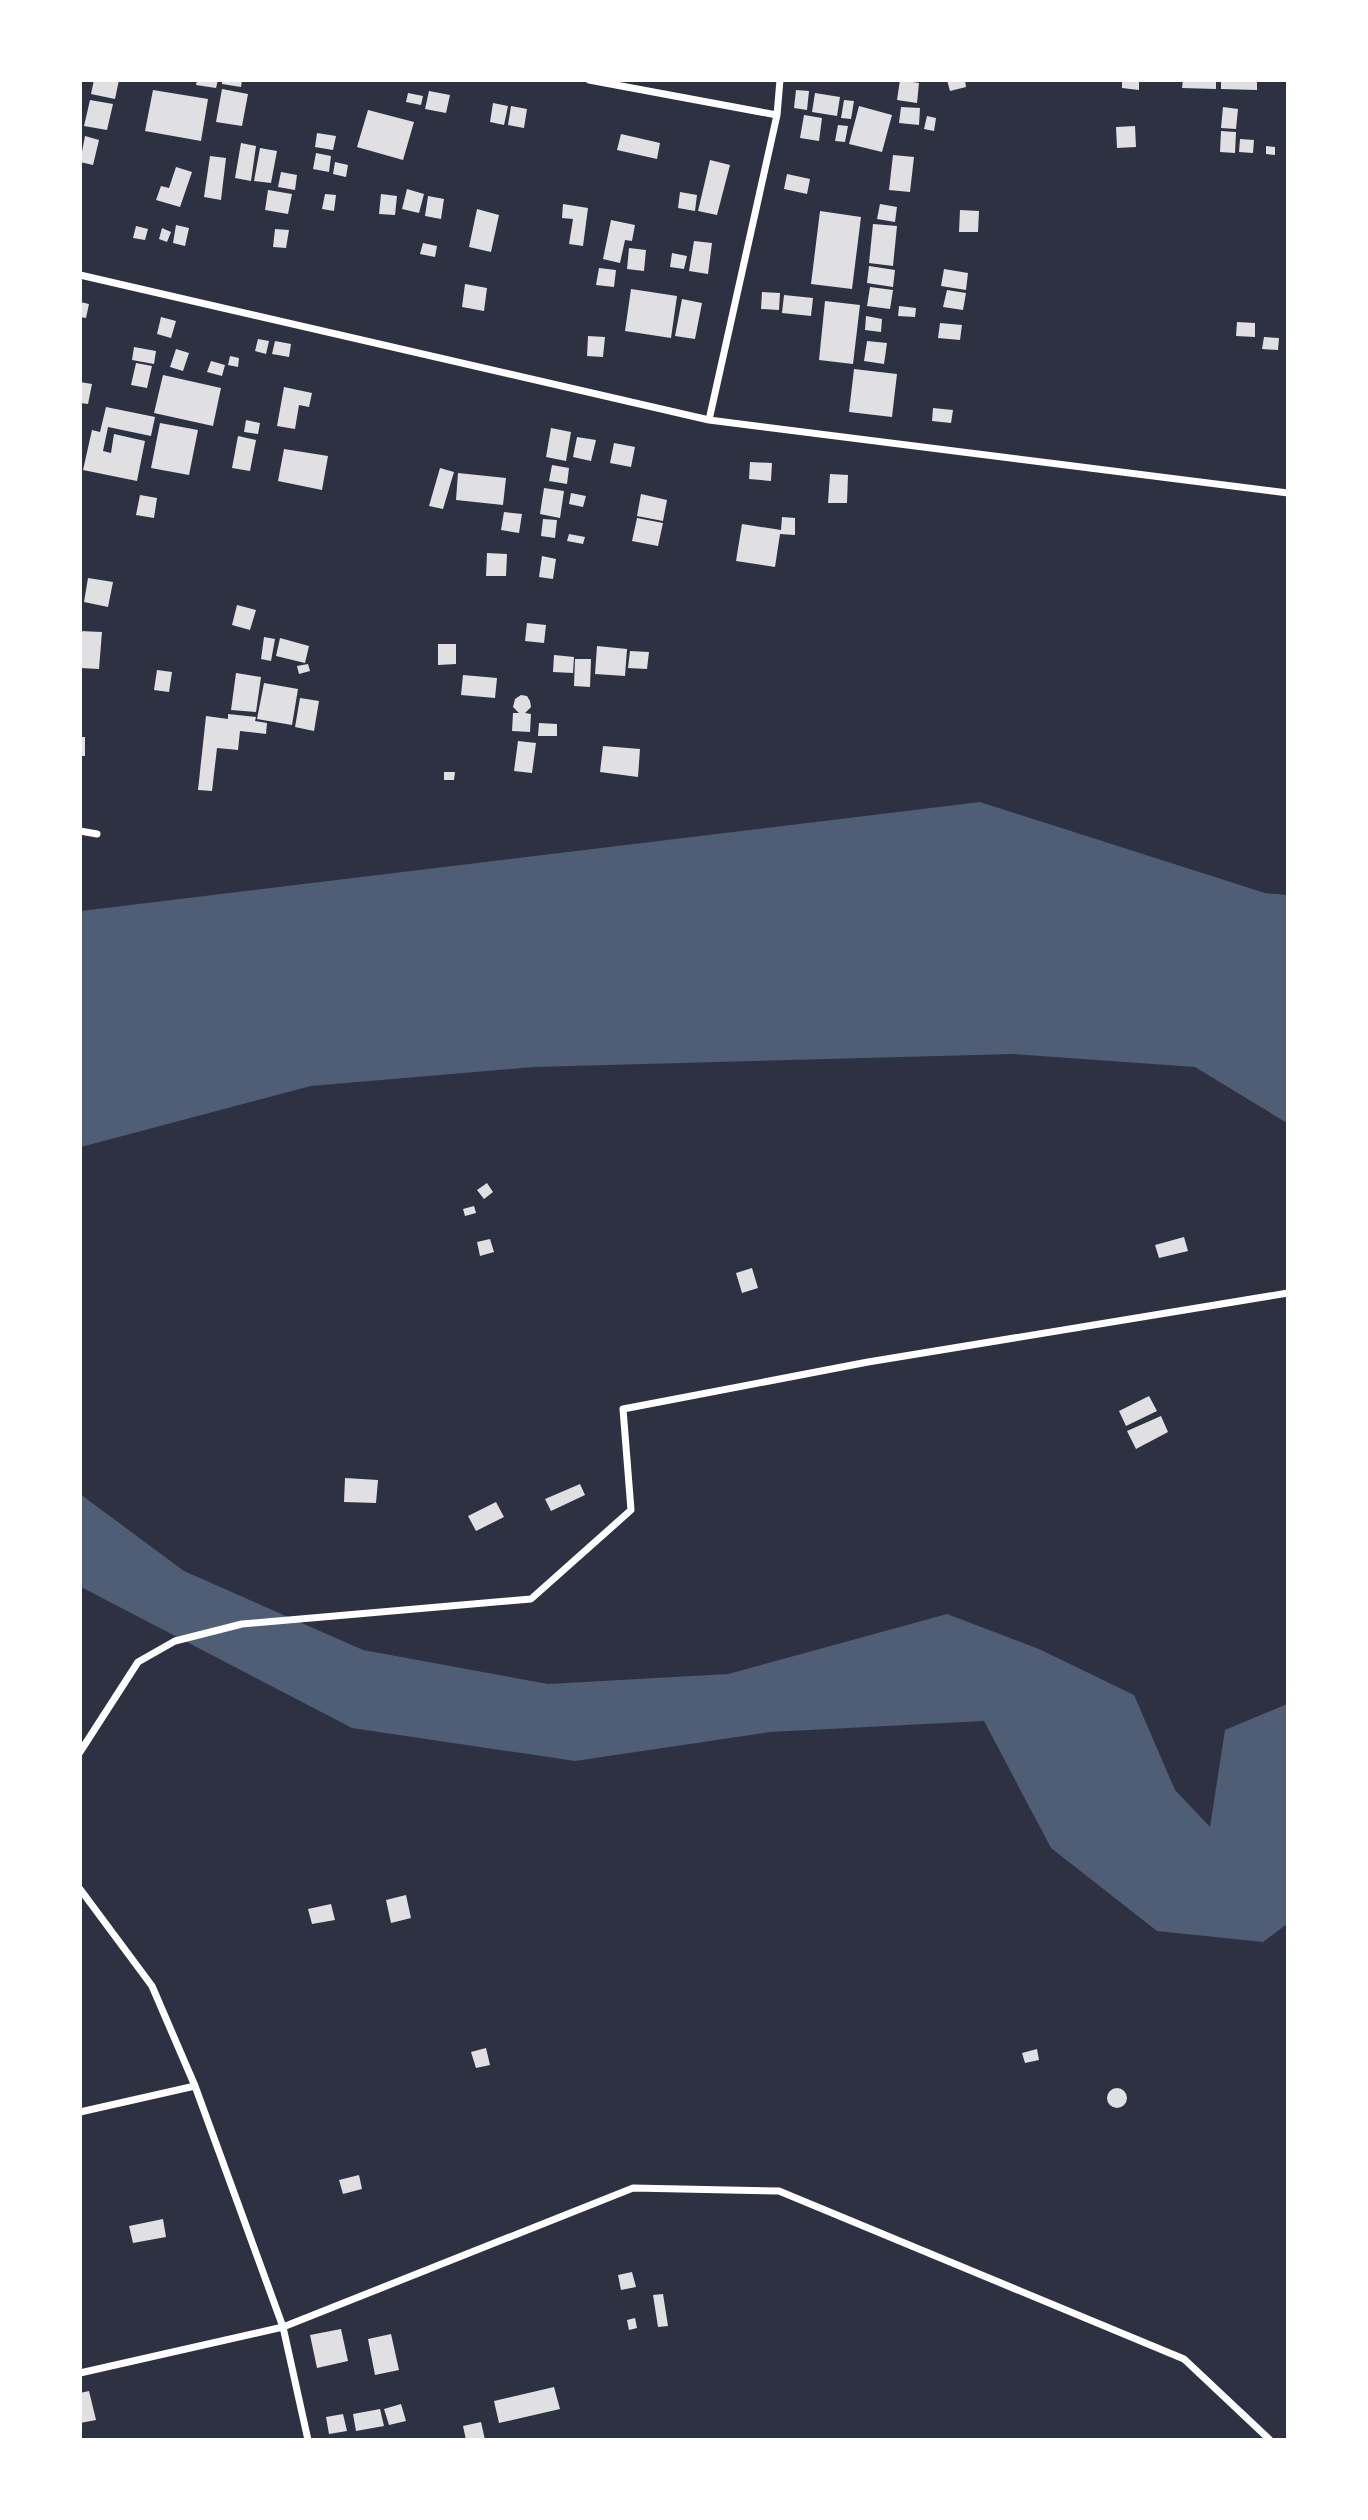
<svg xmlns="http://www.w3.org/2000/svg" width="1368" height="2520" font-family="Ubuntu,sans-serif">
<rect width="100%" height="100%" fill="#2d3142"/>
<!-- water -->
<path fill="#4f5d75" d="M980,802L1265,893L1287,895V1123L1195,1067L1013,1054L534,1067L311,1086L81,1147V911Z
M80,1494L184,1571L363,1650L548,1684L728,1674L947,1614L1039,1649L1134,1695L1175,1790L1210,1827L1225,1730L1287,1704V1924L1263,1942L1157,1931L1051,1848L984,1721L770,1732L575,1761L352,1728L81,1587Z"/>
<!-- building -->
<path fill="#e0e0e3" d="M94,80H119L115,99L91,94Z
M197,80H218L216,88L196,85Z
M222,80H242L241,87L222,84Z
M900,80L919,83L917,103L897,100Z
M947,80H965L966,87L950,91Z
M1122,80H1139V90L1122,88Z
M1183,80H1216V89L1182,88Z
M1221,80H1257V90L1221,89Z
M222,89L248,94L242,126L216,122Z
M153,90L208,99L201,141L145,131Z
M796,90L809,91L807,110L794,108Z
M429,91L450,95L446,113L425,109Z
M408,93L423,96L421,105L406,102Z
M815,93L840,97L837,116L812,112Z
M90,100L113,104L107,130L84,126Z
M844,100L854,101L851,119L841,118Z
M493,103L508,106L504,125L490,122Z
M511,106L527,109L524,128L508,125Z
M859,106L892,115L882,152L849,144Z
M901,107L920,108L919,125L899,123Z
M1223,107L1238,109L1236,129L1221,128Z
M368,110L414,122L403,160L357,147Z
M804,115L822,118L819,141L800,138Z
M927,116L936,118L934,131L924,129Z
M838,125L848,126L845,142L835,141Z
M1135,126L1136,147L1117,148L1116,127Z
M1221,131L1236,132L1235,153L1220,152Z
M317,133L336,136L333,150L315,147Z
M621,134L660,143L657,159L617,150Z
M85,136L99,140L93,165L80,162Z
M1240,139L1254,140L1253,153L1239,152Z
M241,143L256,146L251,181L235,178Z
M1266,146L1275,147V155L1266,154Z
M260,148L277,151L271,183L254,181Z
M316,153L331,156L329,172L313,169Z
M893,155L914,157L910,192L889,190Z
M210,156L226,158L221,200L204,197Z
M710,160L730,165L717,215L698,211Z
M335,162L348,165L346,177L333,174Z
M176,167L192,172L180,207L156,200L161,186L169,188Z
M281,172L297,175L295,190L278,187Z
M787,174L810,179L807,194L784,189Z
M407,189L424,194L419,213L402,209Z
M268,190L292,194L288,214L265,210Z
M680,192L697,195L695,211L678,208Z
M325,194L336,195L334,211L322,209Z
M381,194L397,196L395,215L379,214Z
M428,196L444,199L441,219L425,216Z
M563,204L588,208L583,246L569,244L573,219L562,218Z
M880,204L897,207L895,222L877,219Z
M477,209L499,215L491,252L469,247Z
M960,210L979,211L978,232H959Z
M820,211L861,217L852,289L811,284Z
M611,220L635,225L632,241L625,240L620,263L603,259Z
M873,224L897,226L893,266L869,263Z
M176,225L189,228L185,246L173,243Z
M136,226L148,229L145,240L133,238Z
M162,228L171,232L167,242L159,239Z
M275,229L289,230L286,248L273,247Z
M694,241L712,243L708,274L689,271Z
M423,243L437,246L435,257L420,254Z
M629,248L646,250L644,271L627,269Z
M672,253L687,256L684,269L670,267Z
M869,266L895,270L893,287L867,283Z
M599,268L616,270L614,287L596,285Z
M944,269L968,273L966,290L941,286Z
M465,284L487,288L484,311L462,307Z
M870,287L893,290L890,309L867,306Z
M631,289L677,296L671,338L625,331Z
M947,290L966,293L963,310L943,307Z
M762,292L780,293L779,310L761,309Z
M784,295L813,298L811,316L782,313Z
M682,299L702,303L695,339L675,336Z
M825,301L860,305L853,364L819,360Z
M80,302L89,304L86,318L80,317Z
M899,306L916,308L915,317L898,316Z
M866,316L882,319L881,332L865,330Z
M161,317L176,321L171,338L157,334Z
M1237,322L1255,323V337L1236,336Z
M940,323L962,325L960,340L938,338Z
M588,336L605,337L603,357L587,356Z
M1264,337L1279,338L1278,350L1262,349Z
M258,339L269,341L266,354L255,351Z
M275,341L291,344L289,357L272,354Z
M867,341L887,343L884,364L864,361Z
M134,347L156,351L154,364L132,360Z
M176,349L189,353L183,371L170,367Z
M230,356L239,358L238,367L228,365Z
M211,361L225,365L222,376L207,372Z
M136,363L152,366L147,388L131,385Z
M854,369L897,374L892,417L849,412Z
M163,375L221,388L213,426L154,413Z
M80,382L92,384L88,404L80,403Z
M284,387L312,393L309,407L299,405L295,429L277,426Z
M106,407L155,417L151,436L108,427L103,451L111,453L114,434L145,441L137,481L83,470L92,430L100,432Z
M933,408L953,410L951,423L932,421Z
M246,420L260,423L258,434L244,432Z
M160,423L198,430L189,475L151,468Z
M551,428L571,432L566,461L546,457Z
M238,436L256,440L250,471L232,468Z
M577,437L596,440L591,461L573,457Z
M614,443L635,447L631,467L610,463Z
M284,449L328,456L322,490L278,481Z
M750,462L772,463L771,481L749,479Z
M552,465L569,468L567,484L549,481Z
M440,468L454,472L443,509L429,506Z
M458,473L506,478L503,505L456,500Z
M830,474L848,475L847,503H828Z
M544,488L564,491L560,518L540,514Z
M571,493L586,496L583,507L569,504Z
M641,494L667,500L663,521L637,516Z
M140,495L157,498L154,518L136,515Z
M504,512L522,514L519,533L501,530Z
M782,517L795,518V535L780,534L775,567L736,561L742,524L781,530Z
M637,518L663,523L658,546L632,541Z
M543,519L557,520L555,538L541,536Z
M569,534L585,537L583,544L567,541Z
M487,553L507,554L506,576H486Z
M542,556L556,559L553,579L539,577Z
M88,578L113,582L108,607L84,602Z
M237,605L256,610L250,630L232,625Z
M527,623L546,625L544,643L525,641Z
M80,631L102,632L99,669L80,668Z
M264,637L275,639L271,661L261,659Z
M280,638L309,646L305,663L276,656Z
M438,644H456V664L438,665Z
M597,646L627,649L625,676L595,674Z
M630,651L649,652L647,669L628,668Z
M554,655L574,657L573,673L553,672Z
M575,659H591L590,687L574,686Z
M308,664L310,671L299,674L297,666Z
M157,670L172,672L169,692L154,690Z
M236,673L261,677L256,712L231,710Z
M463,675L497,678L495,698L461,695Z
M264,683L298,689L292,725L257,719Z
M521,695L527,696L530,701L531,707L525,713L531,714L530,732L512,731L513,713H519L513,707L515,699Z
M300,698L319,701L314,731L295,727Z
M228,714L256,717L255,721L267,723L266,734L240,731L238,750L217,748L212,791L198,790L206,716L228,719Z
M539,723L557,724V736H538Z
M80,737H85V756H80Z
M518,741L536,743L532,773L514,771Z
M603,746L640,749L638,777L600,772Z
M444,772H455L454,780H444Z
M487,1183L493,1192L484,1199L477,1190Z
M474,1206L476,1213L465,1216L463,1209Z
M1184,1237L1188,1251L1159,1258L1155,1245Z
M490,1239L494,1252L480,1256L477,1242Z
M752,1268L758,1288L742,1293L736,1273Z
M1149,1396L1157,1411L1126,1426L1119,1411Z
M1161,1416L1168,1432L1136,1449L1127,1431Z
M345,1478L378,1480L376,1503L344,1502Z
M580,1484L585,1495L551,1511L545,1499Z
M496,1502L504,1517L476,1531L468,1516Z
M406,1895L411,1918L391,1923L386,1900Z
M331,1904L335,1920L312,1924L308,1909Z
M486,2048L490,2065L476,2068L471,2052Z
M1037,2049L1039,2060L1025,2063L1022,2053Z
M1107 2098a10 10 0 1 1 20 0a10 10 0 1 1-20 0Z
M359,2175L362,2189L343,2194L339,2180Z
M163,2219L166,2237L133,2243L129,2226Z
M632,2272L636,2287L621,2290L618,2275Z
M663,2294L668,2326L658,2327L653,2295Z
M635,2318L637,2328L629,2330L627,2320Z
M341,2329L348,2361L317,2368L310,2335Z
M391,2334L399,2370L375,2375L368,2339Z
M554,2387L560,2409L499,2423L494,2401Z
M89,2391L96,2420L80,2423V2393Z
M401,2404L406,2421L389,2425L384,2409Z
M380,2409L384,2426L356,2431L353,2414Z
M343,2414L347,2431L329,2434L326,2417Z
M481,2422L485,2440H466L463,2426Z"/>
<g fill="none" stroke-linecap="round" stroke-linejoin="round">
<!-- minor -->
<path stroke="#fff" stroke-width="7" d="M589,80L777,115
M80,275L709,420L1288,493
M709,420L777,115L780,80
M80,831L97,834
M80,1752L138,1662L175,1641L242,1624L531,1599L631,1510L623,1409L868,1362L1288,1293
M80,1889L152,1986L195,2086L283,2327L308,2440
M80,2112L195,2086
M80,2373L283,2327L633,2188L779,2191L1184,2359L1270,2440"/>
</g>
<!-- border -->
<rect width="1368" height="2520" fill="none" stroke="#ffffff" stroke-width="164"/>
</svg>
